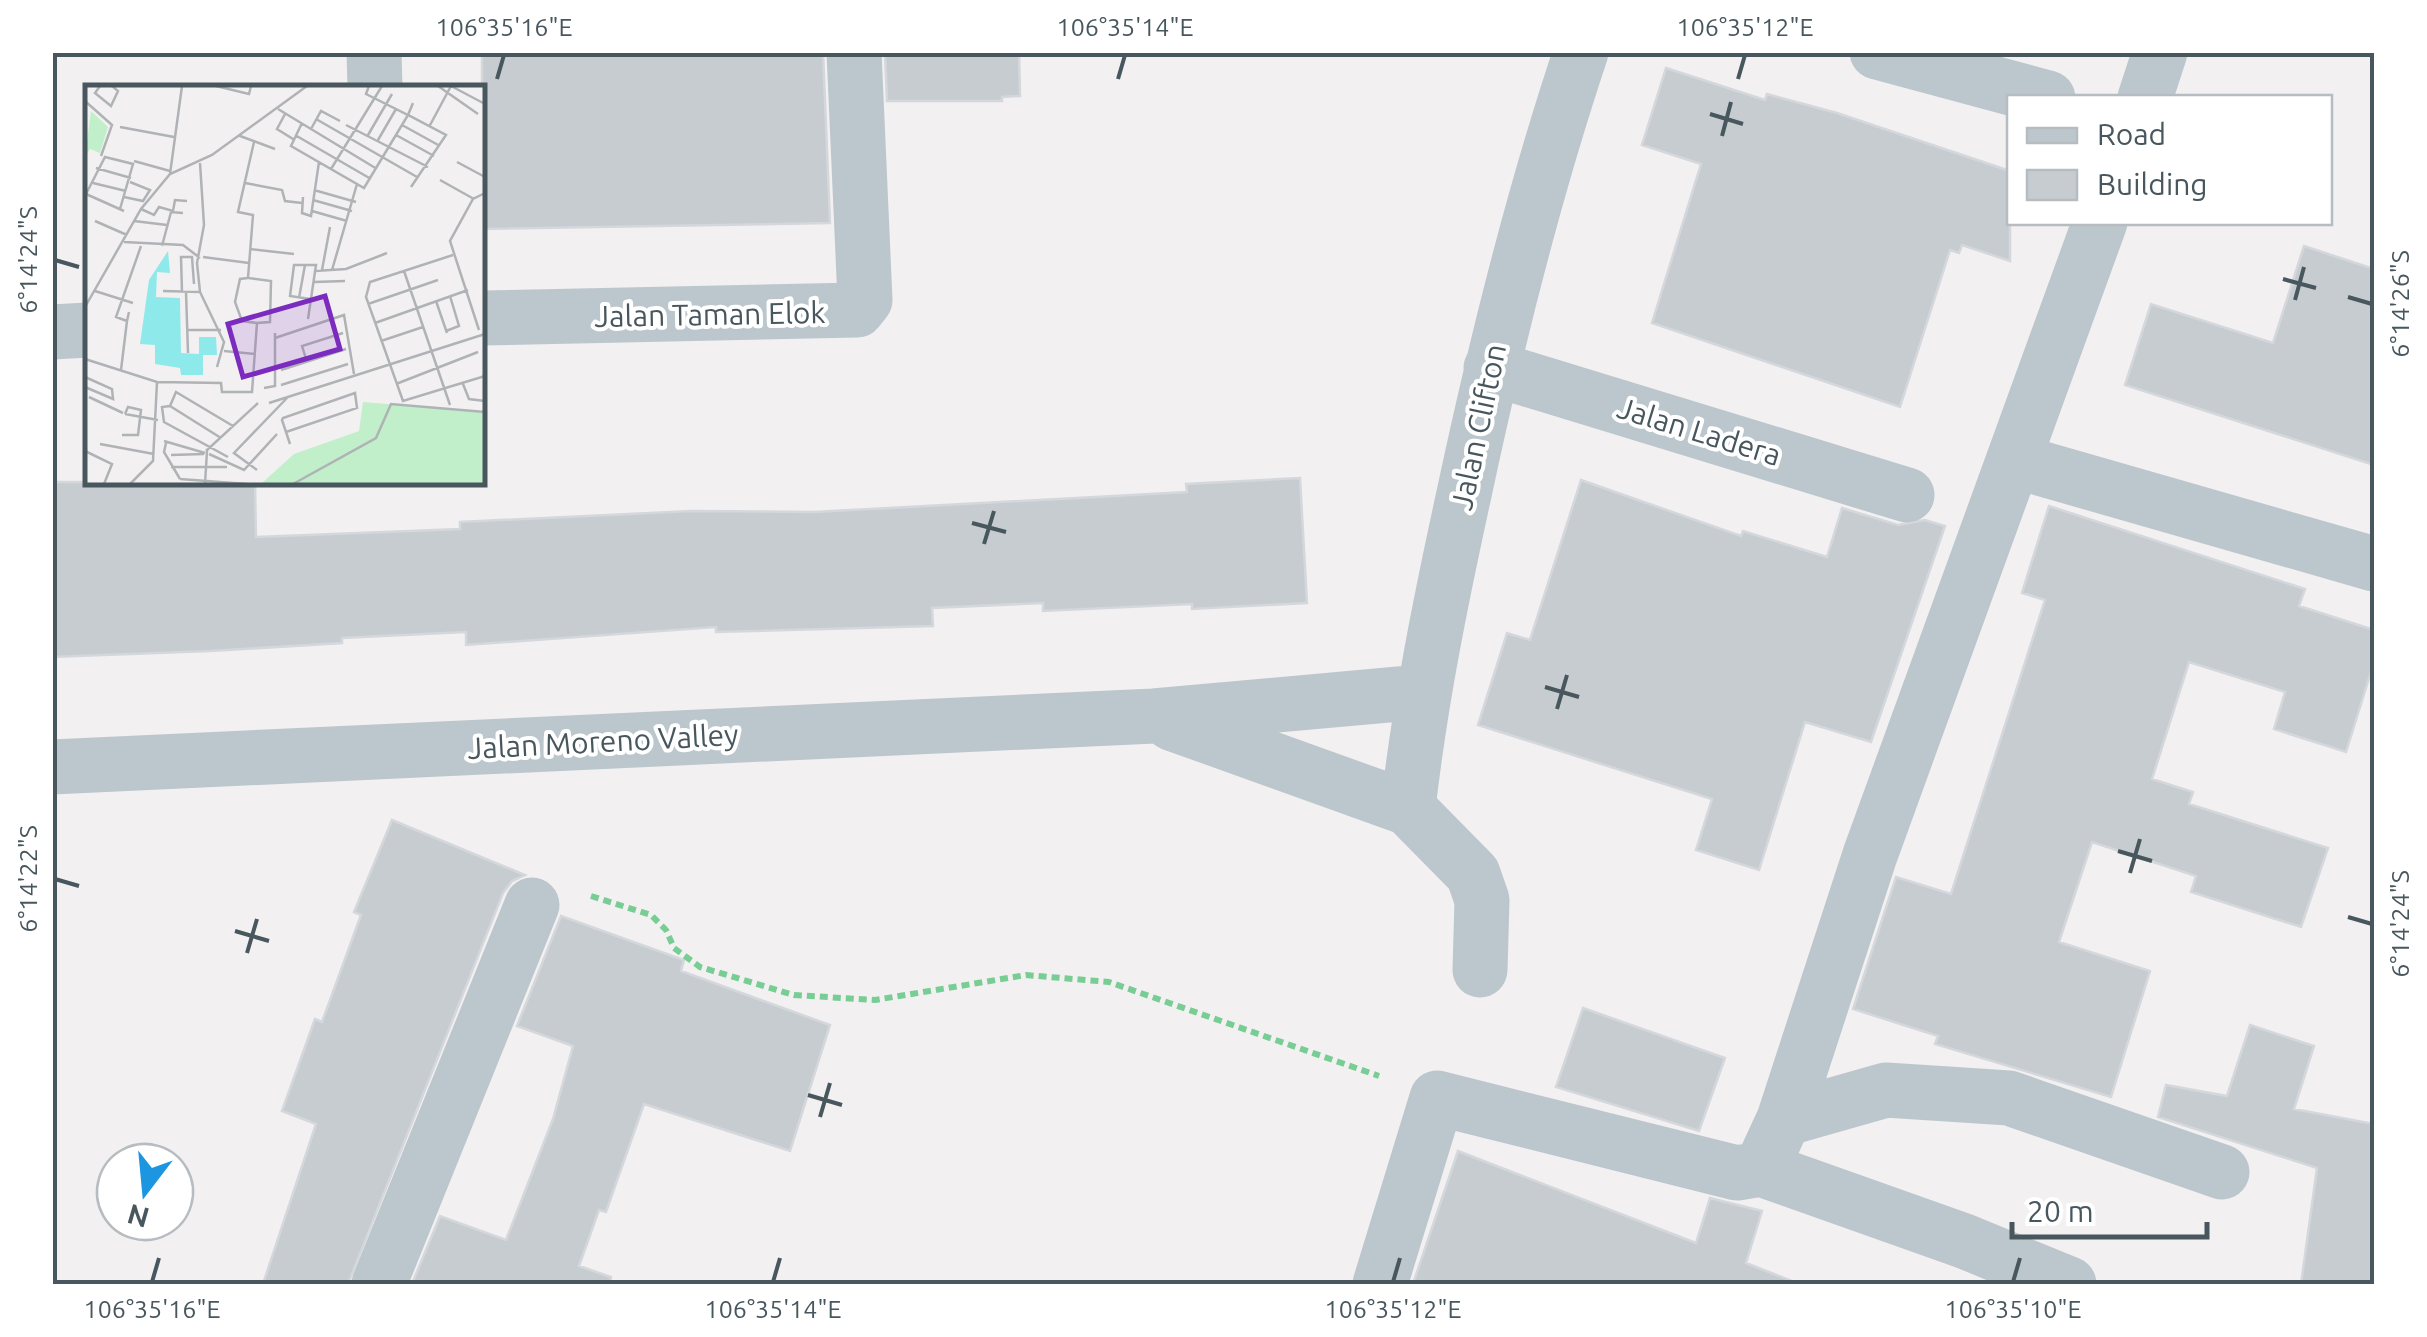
<svg xmlns="http://www.w3.org/2000/svg" width="2427" height="1337" font-family="Ubuntu,sans-serif">
<rect width="100%" height="100%" fill="#f3f0f1"/>
<!-- building -->
<path fill="#c7ccd0" stroke="#d4d8dc" stroke-width="2.5" d="M482,52H823L830,223L482,229Z
M885,52H1019L1020,96L1002,97V101H887Z
M1666,68L1765,100L1767,94L1837,113L2010,171V261L1962,245L1959,253L1950,250L1900,407L1652,323L1701,164L1642,145Z
M2304,246L2374,269V465L2125,385L2151,304L2273,343Z
M1300,478L1307,603L1192,609V604L1043,611V603L932,608L933,626L716,632V627L466,645V632L342,638V643L211,651L52,657V482H255L256,537L460,529V522L691,511L814,512L1187,492L1186,484Z
M1581,480L1741,536L1743,531L1827,557L1842,508L1898,525L1925,520L1945,526L1871,742L1805,722L1759,870L1696,850L1712,799L1478,725L1507,633L1530,640Z
M2049,506L2305,589L2299,606L2374,630V662L2346,752L2274,729L2285,692L2189,662L2152,779L2193,792L2189,804L2328,848L2301,927L2191,892L2196,876L2092,842L2059,942L2150,971L2111,1097L1935,1044L1938,1036L1853,1009L1896,877L1951,894L2045,600L2022,593Z
M392,820L525,875L512,881L503,893L348,1284H263L316,1124L282,1111L315,1019L322,1022L361,915L354,912Z
M561,916L684,960L681,971L830,1025L790,1151L644,1104L606,1212L599,1210L579,1266L611,1277L610,1284H412L440,1216L506,1240L553,1119L573,1046L517,1026Z
M1583,1008L1725,1058L1699,1131L1556,1087Z
M2250,1025L2314,1046L2294,1109L2374,1124V1284H2301L2317,1168L2158,1117L2166,1085L2227,1096Z
M1458,1151L1696,1243L1710,1198L1762,1211L1746,1263L1792,1281V1284H1413Z"/>
<g fill="none" stroke-linecap="round" stroke-linejoin="round">
<!-- path -->
<path stroke="#78cd94" stroke-width="6" stroke-dasharray="8 5" stroke-linecap="butt" d="M591,896L651,915L666,930L674,948L700,967L794,995L875,1000L1026,975L1109,982L1379,1076"/>
<!-- minor -->
<path stroke="#bcc7cd" stroke-width="55" d="M374,52L375,88
M1877,52L2048,98
M2145,98L2160,52
M482,318L857,310L865,300L854,52
M52,332L88,330
M1491,368L1907,495
M2015,461L2374,564
M1171,723L1408,808L1473,874L1482,900L1480,970
M52,767L1154,716L1421,692
M1408,808C1420,702 1441,599 1464,494C1496,344 1532,198 1581,52
M1784,1119L1886,1090L2009,1098L2222,1172
M1761,1169L1964,1241L2069,1284
M379,1284L532,905
M1380,1284L1437,1098L1737,1173L1761,1169L1784,1119L1870,855L2100,222"/>
</g>
<!-- ticks -->
<path fill="none" stroke="#48575e" stroke-width="4" d="M497,79L504,55M1118,79L1125,55M1738,79L1745,55M1710,114L1743,124M1722,136L1731,102M55,260L79,267M2283,279L2316,288M2348,297L2372,304M2295,300L2304,267M972,523L1006,532M984,544L994,511M1545,687L1579,697M1557,709L1567,675M2118,851L2152,861M2130,873L2140,839M55,879L79,886M2348,917L2372,924M235,931L269,941M247,953L257,919M808,1095L842,1105M820,1117L830,1083M152,1282L159,1258M773,1282L780,1258M1393,1282L1400,1258M2013,1282L2020,1258"/>
<g text-anchor="middle" stroke-width="8" stroke-linejoin="round" paint-order="stroke">
<!-- street labels -->
<g font-size="30" fill="#48575e" stroke="#fff">
<text transform="translate(710 315) rotate(-1)" y="10">Jalan Taman Elok</text>
<text transform="translate(1479 427) rotate(-78)" y="10">Jalan Clifton</text>
<text transform="translate(1699 432) rotate(17)" y="10">Jalan Ladera</text>
<text transform="translate(603 742) rotate(-3)" y="10">Jalan Moreno Valley</text>
</g>
</g>
<!-- overview -->
<g transform="translate(85 85)">
<rect width="400" height="400" fill="#f3f0f1"/>
<path d="M6,26L23,42L15,68L5,64L0,72ZM278,317L400,327V399H176L209,369L274,346Z" fill="#c0efca"/>
<path d="M83,166L85,188L72,187L71,212L95,213L96,268L114,269V252H131L132,270H118V290H96L95,283L70,279V260L55,259L64,195Z" fill="#8ee9eb"/>
<path fill="none" stroke="#afb3b6" stroke-width="2.5" d="M15,1L10,8L26,21L33,6L27,1M131,1L164,9L166,1M284,1L281,9L323,30L328,18M353,1L393,29M366,1L400,19M0,16L27,40L16,71M193,24L292,84M200,29L192,44L208,54M231,34L332,92M217,38L206,61L279,103L323,30L361,50L326,102M261,40L343,82M317,40L355,61M35,42L89,52M344,42L366,1M226,44L236,26L255,36M210,50L286,94M283,50L307,9M311,50L349,71M155,51L190,64M293,55L311,24M49,76L85,86M372,77L400,92M115,78L119,140L112,178L115,207L139,257L132,282M11,83L46,93M246,84L297,1M85,89L97,1M355,95L389,114M8,98L41,106M160,98L197,105L200,116L217,118M229,105L271,117M1,109L20,72L48,79L35,124M1,109L39,126M39,112L58,116L65,105L45,97M218,112L217,128L226,131L234,77M228,115L267,126M56,124L69,130L74,122L88,126L90,115L102,116M227,126L262,136M10,136L42,150M49,136L82,140M39,157L98,160L115,173M77,161L86,127L98,128M165,164L209,169M368,170L285,197L281,212L318,316L400,291M118,172L164,178M237,185L245,142M247,185L272,99M230,186L261,184L302,168M319,186L365,320M163,193L155,194L150,217L157,236L172,238M229,197L260,196M10,206L48,218M78,206L115,207M97,207L96,172H107L109,199M101,207L103,268M214,213L220,180M351,216L362,248M283,219L353,195M0,222L56,124L85,89L127,70L222,1M44,227L42,236L31,232L56,161M223,234L231,180H209L205,211L225,214M290,238L383,205M103,245H136M394,245L365,156L388,114L400,108M361,246L374,241L365,211M190,253L259,230L269,289M296,256L338,242M139,266L170,269M0,274L72,297L136,298L137,307H167L172,238L185,237L186,196L163,193L168,130L153,127L169,57M222,277L217,261L258,248M36,285L42,236M196,285L261,264M0,292L27,304L28,314L0,302M311,299L393,267M378,299L384,314L400,316M196,300L263,279M179,303L190,301V248M4,312L38,328M184,318L400,249M85,321L77,322L79,337L143,372M85,321L91,307L148,341M85,321L136,353M40,329L73,335M201,347L272,323L270,308L198,333L197,335L205,359M37,350H53L56,325L43,322L40,329M79,356L120,368M81,358L79,367L95,394M15,359L69,369M0,366L27,379L19,399M121,366L173,318M124,369L159,385L192,349M86,370L119,369M86,382H142M172,385L149,368L202,313M95,394L162,399M45,399L68,376L72,297M120,399L122,366M208,399L291,353L306,319L400,327"/>
<path fill="#7b2cbf" fill-opacity="0.15" stroke="#7b2cbf" stroke-width="5" d="M240,211L255,264L158,292L143,239Z"/>
<rect width="400" height="400" fill="none" stroke="#48575e" stroke-width="5"/>
</g>
<!-- border -->
<rect width="2427" height="1337" fill="none" stroke="#ffffff" stroke-width="110"/>
<!-- legend -->
<rect x="2007" y="95" width="325" height="130" fill="#ffffff" stroke="#b6bcbf" stroke-width="2.5"/>
<rect x="2027" y="128" width="50" height="15" fill="#bcc7cd" stroke="#b6bcbf" stroke-width="2.5"/>
<text x="2097" y="145" font-size="30" fill="#48575e">Road</text>
<rect x="2027" y="170" width="50" height="30" fill="#c7ccd0" stroke="#b6bcbf" stroke-width="2.5"/>
<text x="2097" y="195" font-size="30" fill="#48575e">Building</text>
<!-- north arrow -->
<g transform="translate(145 1192) rotate(196)"><circle r="48" fill="#ffffff" stroke="#b6bcbf" stroke-width="2.5"/>
<path d="M0-8L18 38L0 25L-18 38Z" fill="#1c96e1"/>
<text y="-15" font-size="28" font-weight="bold" text-anchor="middle" fill="#48575e">N</text>
</g>
<!-- scale -->
<path d="M2012 1222v15h195v-15" fill="none" stroke="#48575e" stroke-width="5"/>
<text x="2027" y="1222" font-size="30" fill="#48575e" stroke="#ffffff" stroke-width="8" paint-order="stroke">20 m</text>
<rect x="55" y="55" width="2317" height="1227" fill="none" stroke="#48575e" stroke-width="4"/>
<g font-size="25" text-anchor="middle" fill="#48575e">
<text x="504" y="36">106°35'16"E</text>
<text x="1125" y="36">106°35'14"E</text>
<text x="1745" y="36">106°35'12"E</text>
<text transform="translate(28 260) rotate(-90)" y="9">6°14'24"S</text>
<text transform="translate(2400 304) rotate(-90)" y="9">6°14'26"S</text>
<text transform="translate(28 879) rotate(-90)" y="9">6°14'22"S</text>
<text transform="translate(2400 924) rotate(-90)" y="9">6°14'24"S</text>
<text x="152" y="1318">106°35'16"E</text>
<text x="773" y="1318">106°35'14"E</text>
<text x="1393" y="1318">106°35'12"E</text>
<text x="2013" y="1318">106°35'10"E</text>
</g>
</svg>
